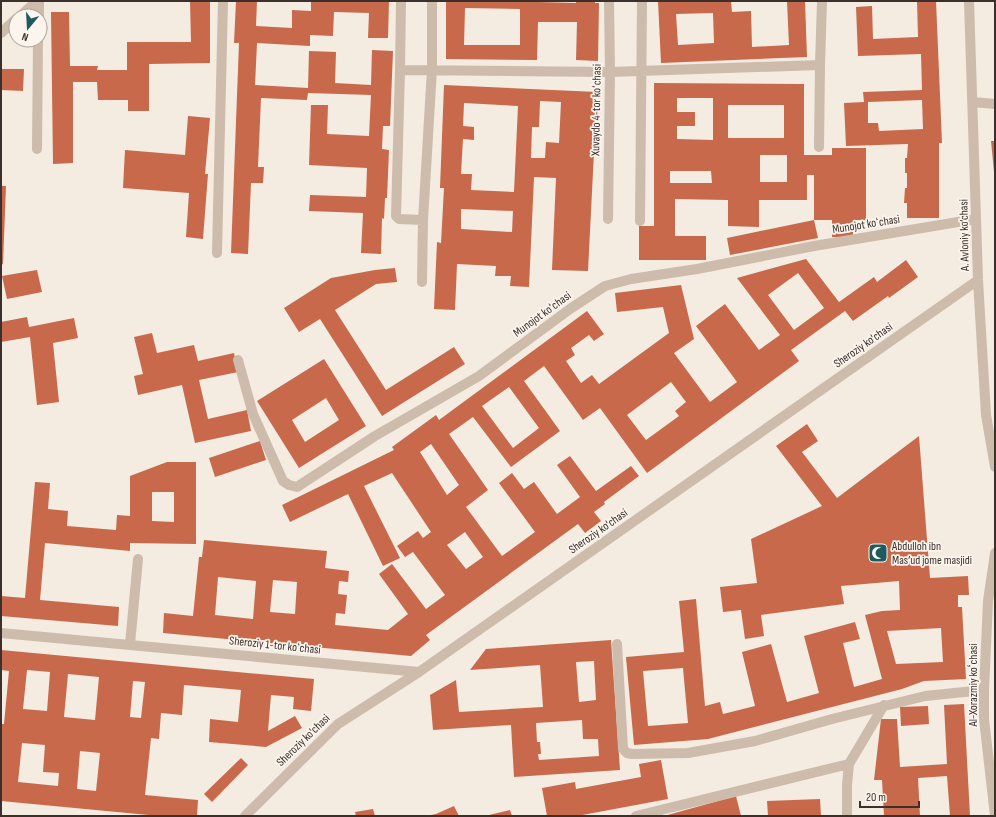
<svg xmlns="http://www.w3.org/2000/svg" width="996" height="817" font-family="'Sofia Sans Condensed',sans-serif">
<rect width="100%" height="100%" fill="#f4ebe1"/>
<!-- building -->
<path fill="#c8694b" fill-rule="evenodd" d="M190,1H210V63L149,64V111H128V100H98L97,82H73V163L53,164L51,12H69L70,66H98L97,70H127V42H191Z
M236,1H257L256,26L292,28V10L311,11V1H389L388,38H368L369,13L334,12L333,36L310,35V46L257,43L255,85L308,88L309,51L336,52L335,83L371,85L372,50L393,51L390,126H383L382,149L389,150L387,198H385L384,219L382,218L381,254L361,253L363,213L309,211L310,195L366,197L367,168L309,165L311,105H328L327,134L369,136L371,95L308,93L307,100L261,98L258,167H264L263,183H251L248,254L231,253L239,43H234Z
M446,1H538V2L576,3V1H595V3H599L598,61L576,60L577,22H538L537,60L446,59ZM465,8L520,9V45H464Z
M658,1H731L732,12L751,11L752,47L789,45L787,1H805L807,57L661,63ZM713,13L714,43L678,45L676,14Z
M917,1H936L942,143H939V218H907V203H904L905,188H907V173H905V158H907L908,144L846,146L844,103L864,102L863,92L922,90L921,54L858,56L856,7L872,6L873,39L918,37ZM922,100L923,129L879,131L878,123H868V102Z
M1,69H24L23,91L1,90Z
M654,83L804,84V155H832V148H866V220H853V237H832V220H814V175H807V200H759V227L728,226V200L675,199V236H706V260H639V226H654ZM677,98H713V140L677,139V126H695V112H677ZM728,105H784V138H728ZM760,155H787V182H760ZM670,171H711L712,183H670Z
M444,85L597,92L588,271L552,270L556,178L534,177L529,287L510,286L511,276H495L496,266L457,264L455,310L434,309L437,242L441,243L444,188H440ZM540,101L561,102L559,143L546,142L545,158H531L532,127H539ZM464,103L518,106L514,192L471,190L472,174H461L463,139L474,140V127L463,126ZM461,209L513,211L512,232L461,229Z
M188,116L210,118L205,174H208L203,239L186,237L189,193L123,188L125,150L185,155Z
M991,141H995V172H994Z
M1,186H6L3,264L1,265Z
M814,220L818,238L730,255L727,238Z
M806,259L839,302L874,277L877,282L906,260L918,277L889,298L888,296L853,321L845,311L791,350L799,361L647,473L600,408L583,420L544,366L524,381L560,431L511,467L473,417L449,434L488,490L466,507L502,556L535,532L499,483L512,473L524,489L534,482L557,514L580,497L557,465L570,456L596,491L631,466L639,476L604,502L605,504L594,512L601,521L585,533L578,524L426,635L430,640L411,656L163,633L164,613L193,616L199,557H202L204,540L327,551L325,568L349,571L348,582L339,581L338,594L347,595L345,614L336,613L335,625L388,630L408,614L379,574L392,564L426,609L445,595L413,552L405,557L397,546L418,531L423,538L431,532L392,473L364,486L400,558L383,566L348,494L290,522L282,505L394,450L392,447L436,415L439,420L587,311L604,334L594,341L589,335L571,348L575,355L566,361L581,383L592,375L599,384L669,333L663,307L617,312L615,293L681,285L694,339L674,353L710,402L737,382L696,326L725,304L759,350L780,335L737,278ZM798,273L824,308L794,330L768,295ZM671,382L686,402L675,411L679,416L646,440L627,415ZM509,387L539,428L513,448L482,406ZM431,444L459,485L447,495L420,452ZM465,532L483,557L466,569L447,545ZM218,577L256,581L253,619L215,615ZM273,580L297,582L295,614L270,612Z
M395,268L397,282L376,284L335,310L386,390L454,347L465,364L382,416L320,319L299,332L284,308L331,278L375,270Z
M37,270L42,292L7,299L2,276Z
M27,317L29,327L74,318L78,338L53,343L59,402L37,405L30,337L1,342V322Z
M152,333L157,353L194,345L198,361L234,353L238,372L199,380L208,419L247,410L251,431L195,443L182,385L138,395L134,376L143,374L134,337Z
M324,359L366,426L299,468L257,401ZM326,398L339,420L305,442L292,420Z
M807,424L818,441L802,452L837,498L919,436L930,578L968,576L969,595H958V607H962L966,679L924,681L902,689L708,739L634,745L626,657L684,652L679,601L696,599L705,706L720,702L723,714L755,706L742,652L771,644L787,702L819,693L804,636L855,622L860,639L843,643L854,687L882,679L865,615L882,611L900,610L899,581L841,586L844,604L761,615L764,636L745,639L741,610L723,612L720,587L757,583L751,539L822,506L776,446ZM941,628L943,662L896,664L887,631ZM683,668L688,723L648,726L643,671Z
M260,441L266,460L215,477L209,458Z
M167,462H196V544L130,543V551L45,543L40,600L119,607L118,626L1,616V596L25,598L35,482L50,483L48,509L68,511L67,526L116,530L117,515L130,516V476ZM152,492H174V522L152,521Z
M611,640L620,770L514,777L511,725L433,730L430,695L456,680L459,712L543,707L540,665L470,670L486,649ZM594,661L596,700L579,702L576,662ZM582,720L583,739H598L599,756L539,760L538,754H541L540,742H537L536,723Z
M1,650L314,679L311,711L293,709L294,697L271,695L268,731L295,716L302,728L266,747L209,742L210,719L238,722L241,690L184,685L182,715L161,713L159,739L151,738L145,795L198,800L197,816H159L1,801V724H4L9,671L1,670ZM27,670L50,672L47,711L23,709ZM68,674L99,677L95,720L64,717ZM133,681L145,682L141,718L130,717ZM22,743L45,745L43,772L59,773L58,786L18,782ZM80,751L100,753L96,791L77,789Z
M964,704L970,816H950L947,776L918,778L920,816H884L882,780H874L881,719H897L900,767L947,764L944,705Z
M928,706L929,724L901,726L900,707Z
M241,758L248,765L212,802L204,794Z
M661,760L668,799L577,816H547L542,788L575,782L576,789L641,777L639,764Z
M736,796L741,816H664Z
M820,799L821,816H768L767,801Z
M454,806L459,816H431V815L436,814Z
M373,809L375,816H356L355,812Z
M510,810L512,816H489V815Z"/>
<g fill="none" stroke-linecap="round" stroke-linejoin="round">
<!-- minor -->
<path stroke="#cdbbac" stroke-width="10" d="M969,1L978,280L986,415L995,467
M20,16L37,1
M39,16V1
M1,33L16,19
M400,70L401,1
M973,102L995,104
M819,147L820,65
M37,149L38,40
M608,219L610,72L609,1
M423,220L399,219L396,216L400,70L610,72L820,65L822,1
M640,221L642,1
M217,253L223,1
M422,282L423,220L432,69V1
M238,360L253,414L283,481L289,485L297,487L375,436L479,376L570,309L605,286L631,279L697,269L814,246L976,219
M1,633L419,672
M130,644L138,559
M617,644L623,749L627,753L632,754L688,753L755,741L832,719L925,696L984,690
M245,816L338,724L419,672L978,280
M636,816L849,764
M847,816V785L849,764L884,705
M995,816L984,719V690L988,601L995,553"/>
</g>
<!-- icons -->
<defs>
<symbol id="mosque-square" viewBox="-11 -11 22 22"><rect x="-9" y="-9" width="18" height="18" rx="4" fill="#1f5a5e" stroke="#fbf5ee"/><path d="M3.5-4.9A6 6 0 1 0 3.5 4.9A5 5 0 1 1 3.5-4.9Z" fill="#fff"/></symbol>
</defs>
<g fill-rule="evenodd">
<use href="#mosque-square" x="867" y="542" width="22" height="22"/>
</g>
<g text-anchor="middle" stroke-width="3.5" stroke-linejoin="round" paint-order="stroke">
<!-- street labels -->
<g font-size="12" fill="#3b302b" stroke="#fbf5ee">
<text transform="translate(596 110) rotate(-89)" y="4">Xuvaydo 4-tor koʻchasi</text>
<text transform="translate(866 224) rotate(-9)" y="4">Munojot koʻchasi</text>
<text transform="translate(964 235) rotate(-91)" y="4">A. Avloniy ko‘chasi</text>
<text transform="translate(542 314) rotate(-36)" y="4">Munojot koʻchasi</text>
<text transform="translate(863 345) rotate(-35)" y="4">Sheroziy ko'chasi</text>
<text transform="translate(598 531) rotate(-35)" y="4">Sheroziy ko'chasi</text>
<text transform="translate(275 645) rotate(6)" y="4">Sheroziy 1-tor koʻchasi</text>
<text transform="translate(973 685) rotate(-90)" y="4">Al-Xorazmiy koʻchasi</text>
<text transform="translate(303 740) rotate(-44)" y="4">Sheroziy ko'chasi</text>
</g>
<!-- poi labels -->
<g font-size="12" fill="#3b302b" stroke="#fbf5ee" text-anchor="start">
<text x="892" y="550">Abdulloh ibn<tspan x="892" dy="14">Mas‘ud jome masjidi</tspan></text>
</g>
</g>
<!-- border -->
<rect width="996" height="817" fill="none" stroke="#3b302b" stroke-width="4"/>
<!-- north arrow -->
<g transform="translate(28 28) rotate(198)"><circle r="19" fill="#fbf5ee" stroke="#aea6a0"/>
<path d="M0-3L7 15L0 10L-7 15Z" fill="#1f5a5e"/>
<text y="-6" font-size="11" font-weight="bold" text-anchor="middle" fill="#3b302b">N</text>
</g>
<!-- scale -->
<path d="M860 801v6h59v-6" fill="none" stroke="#3b302b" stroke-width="2"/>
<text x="866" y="801" font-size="12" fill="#3b302b" stroke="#fbf5ee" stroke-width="3" paint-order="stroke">20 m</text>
</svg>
